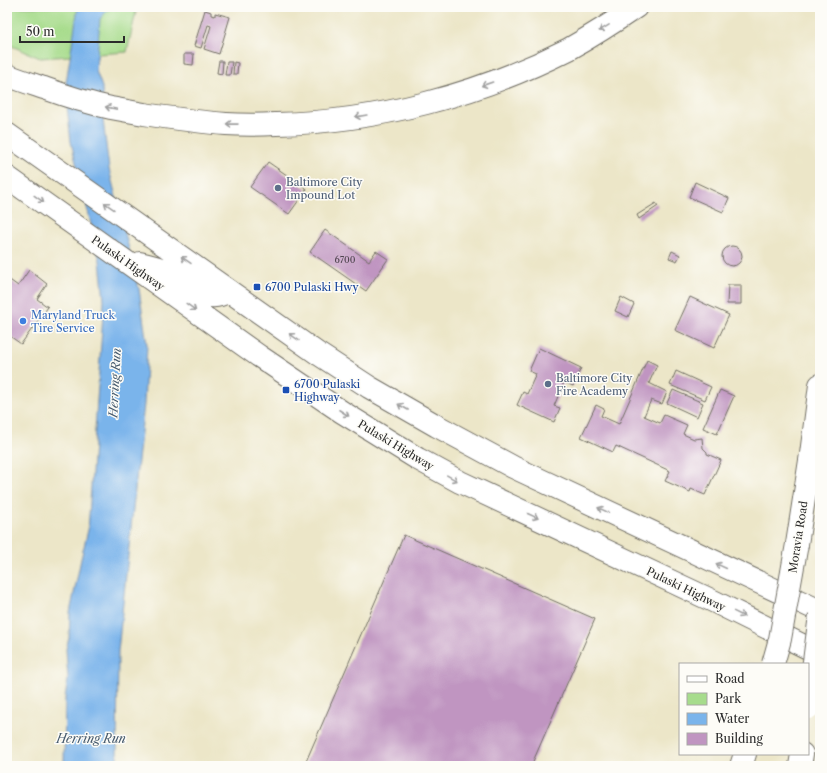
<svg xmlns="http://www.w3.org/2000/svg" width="827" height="773" font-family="'Libre Caslon Text',serif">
<rect width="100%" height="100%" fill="#fdfcf7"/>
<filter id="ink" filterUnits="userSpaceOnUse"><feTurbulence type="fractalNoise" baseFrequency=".025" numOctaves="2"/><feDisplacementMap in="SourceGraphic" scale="8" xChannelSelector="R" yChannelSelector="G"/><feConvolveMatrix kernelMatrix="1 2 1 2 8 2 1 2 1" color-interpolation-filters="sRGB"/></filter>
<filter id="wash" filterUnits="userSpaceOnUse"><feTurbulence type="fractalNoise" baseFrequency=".012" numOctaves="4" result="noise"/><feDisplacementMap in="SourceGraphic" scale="16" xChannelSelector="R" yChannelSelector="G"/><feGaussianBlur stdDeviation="0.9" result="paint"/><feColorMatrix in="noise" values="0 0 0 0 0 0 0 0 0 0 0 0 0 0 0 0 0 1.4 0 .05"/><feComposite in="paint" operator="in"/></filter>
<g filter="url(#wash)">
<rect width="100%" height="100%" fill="#ece6c8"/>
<!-- green -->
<path fill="#a7dc8c" stroke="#69845c" d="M7,7H137L127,52L40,58L7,44Z"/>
<!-- water -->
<path fill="#7ab4eb" stroke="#52708b" d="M78,7H110L100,19L96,71L102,87L103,120L109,169L139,289L147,345L144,404L118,651L117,766H64L65,698L68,679L66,649L69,638L70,613L81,559L88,530L104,300L100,261L71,142L65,89Z"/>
<g id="blocks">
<!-- building -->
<path fill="#c095c1" d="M205,10L211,12V15L215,16V13L230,17L219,54L204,49L211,26L208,25L201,48L194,46Z
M184,54H194L193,65L184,64Z
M219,61H223L222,74L217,73Z
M227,62H232L230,75H225Z
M234,62L238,63L237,74H233Z
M268,162L307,189L289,214L250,187Z
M695,182L729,198L723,212L689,197Z
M656,203L658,206L639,219L637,215Z
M325,230L369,261L376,251L388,259L366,291L310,252Z
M722 256a10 10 0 1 1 20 0a10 10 0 1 1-20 0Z
M672,251L680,255L677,261L669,258Z
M29,270L47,284L37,299L48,307L21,344L7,334V278L18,286Z
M728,285H741V304H727Z
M621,297L634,304L628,317L615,311Z
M690,297L729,315L714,348L675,330Z
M539,348L581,368L573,386L564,382L554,406L560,408L554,422L517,405L523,392L527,394L536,374L529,371Z
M647,360L657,365L649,383L667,392L662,404L651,400L644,416L660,423L664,415L687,425L683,434L694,439L702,438L703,448L707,452V454L721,460L705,495L691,489L690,492L665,481L670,471L616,446L613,452L581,437L596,405L604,409L601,416L619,424Z
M676,371L711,387L705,400L670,385Z
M673,390L703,403L697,417L667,403Z
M720,390L734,396L717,434L703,428Z
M404,535L595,619L531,766H304Z"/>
</g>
</g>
<g filter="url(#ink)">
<use href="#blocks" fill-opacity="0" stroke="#6f6c62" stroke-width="1"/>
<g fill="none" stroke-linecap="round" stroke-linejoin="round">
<defs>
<path id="primary" d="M7,75C19,80 32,84 44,88C66,96 88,103 111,108C122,110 133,112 144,114C171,118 198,122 226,124C242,125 259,125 276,124C377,122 478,95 569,49C592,36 614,22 636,7
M7,134L317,353L369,387L437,426L513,467L820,611
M7,177L259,356L342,412L418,459L460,482L711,600L820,654
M140,263C151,266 163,268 173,274C183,280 201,294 211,296C218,297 223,294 229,291
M797,544L811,454L820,385
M741,766L745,754
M800,766L802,754"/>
</defs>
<!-- primary casing -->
<use href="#primary" stroke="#6f6c62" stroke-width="24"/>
<!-- primary -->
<use href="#primary" stroke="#fff" stroke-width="22"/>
<defs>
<path id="primary-bridge" d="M773,664L780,639L797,544
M808,708L820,615"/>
</defs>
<!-- primary-bridge casing -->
<use href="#primary-bridge" stroke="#6f6c62" stroke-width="24" stroke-linecap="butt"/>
<!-- primary-bridge -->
<use href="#primary-bridge" stroke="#fff" stroke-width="22"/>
</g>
<!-- one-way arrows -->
<defs><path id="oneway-shaft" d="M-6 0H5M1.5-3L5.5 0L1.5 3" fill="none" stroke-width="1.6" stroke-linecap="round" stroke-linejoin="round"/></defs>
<g stroke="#a0a0a0">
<use href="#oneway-shaft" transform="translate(604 28) rotate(149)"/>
<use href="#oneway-shaft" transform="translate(487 84) rotate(161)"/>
<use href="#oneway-shaft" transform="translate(111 108) rotate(-168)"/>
<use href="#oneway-shaft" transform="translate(361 116) rotate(170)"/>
<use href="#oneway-shaft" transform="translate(232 124) rotate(-179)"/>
<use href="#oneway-shaft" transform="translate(39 199) rotate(36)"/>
<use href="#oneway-shaft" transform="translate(109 206) rotate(-145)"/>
<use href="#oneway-shaft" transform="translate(186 260) rotate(-145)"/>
<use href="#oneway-shaft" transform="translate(191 307) rotate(36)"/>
<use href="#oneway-shaft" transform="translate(294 337) rotate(-145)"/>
<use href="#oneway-shaft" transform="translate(403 407) rotate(-150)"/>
<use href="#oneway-shaft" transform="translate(344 413) rotate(33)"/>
<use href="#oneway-shaft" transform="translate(452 478) rotate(29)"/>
<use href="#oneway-shaft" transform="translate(603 510) rotate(-155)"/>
<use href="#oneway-shaft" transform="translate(533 516) rotate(25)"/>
<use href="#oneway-shaft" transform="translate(721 566) rotate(-155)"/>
<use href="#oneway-shaft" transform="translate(739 614) rotate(26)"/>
</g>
</g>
<!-- markers -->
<g fill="#5c6f8a" stroke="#fdfcf7" stroke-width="1.5">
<circle cx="278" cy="188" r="4"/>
<circle cx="548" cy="384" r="4"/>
</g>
<g fill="#1a4fb4" stroke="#fdfcf7" stroke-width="1.5">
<rect x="253" y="283" width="8" height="8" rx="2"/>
<rect x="282" y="386" width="8" height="8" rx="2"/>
</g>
<circle fill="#3f7fe0" stroke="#fdfcf7" stroke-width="1.5" cx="23" cy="321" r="4"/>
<g text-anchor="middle" stroke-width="3" stroke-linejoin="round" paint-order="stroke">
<!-- number labels -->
<g font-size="9" fill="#504650">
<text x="345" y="263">6700</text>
</g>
<!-- service labels -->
<g font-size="11" fill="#4e5e75" stroke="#fdfcf7" text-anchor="start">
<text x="286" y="186">Baltimore City<tspan x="286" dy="13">Impound Lot</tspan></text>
<text x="556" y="382">Baltimore City<tspan x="556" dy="13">Fire Academy</tspan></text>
</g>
<!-- street labels -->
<g font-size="11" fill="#2b2b2b" stroke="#fdfcf7">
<text transform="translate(128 263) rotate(35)" y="4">Pulaski Highway</text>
<text transform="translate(396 445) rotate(31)" y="4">Pulaski Highway</text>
<text transform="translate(798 537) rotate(-81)" y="4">Moravia Road</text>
<text transform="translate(686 589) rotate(26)" y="4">Pulaski Highway</text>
</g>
<!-- transit labels -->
<g font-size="11" fill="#164399" stroke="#fdfcf7" text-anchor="start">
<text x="265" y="291">6700 Pulaski Hwy</text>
<text x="294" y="388">6700 Pulaski<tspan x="294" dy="13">Highway</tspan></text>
</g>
<!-- shop labels -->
<g font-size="11" fill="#366cbe" stroke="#fdfcf7" text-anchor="start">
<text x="31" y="319">Maryland Truck<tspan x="31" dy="13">Tire Service</tspan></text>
</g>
<!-- water labels -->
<g font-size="12" font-style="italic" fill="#475b6e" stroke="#fdfcf7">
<text transform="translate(115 383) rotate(-87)" y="4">Herring Run</text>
<text x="91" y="743">Herring Run</text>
</g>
</g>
<!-- margin -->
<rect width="827" height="773" fill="none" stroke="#fdfcf7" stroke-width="24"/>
<!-- legend -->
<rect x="679" y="663" width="130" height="92" fill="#fdfcf7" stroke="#a9a8a5"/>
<rect x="687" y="676" width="20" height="6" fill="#ffffff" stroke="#a9a8a5"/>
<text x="715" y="683" font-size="12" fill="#2b2b2b">Road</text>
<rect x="687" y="693" width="20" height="12" fill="#a7dc8c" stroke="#a9a8a5"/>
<text x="715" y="703" font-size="12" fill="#2b2b2b">Park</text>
<rect x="687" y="713" width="20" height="12" fill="#7ab4eb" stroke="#a9a8a5"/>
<text x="715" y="723" font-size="12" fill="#2b2b2b">Water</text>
<rect x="687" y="733" width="20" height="12" fill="#c095c1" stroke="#a9a8a5"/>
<text x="715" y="743" font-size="12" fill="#2b2b2b">Building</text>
<!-- scale -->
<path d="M20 36v6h104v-6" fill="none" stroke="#2b2b2b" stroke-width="2"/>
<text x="26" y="36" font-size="12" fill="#2b2b2b" stroke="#fdfcf7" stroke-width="3" paint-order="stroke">50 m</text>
</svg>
